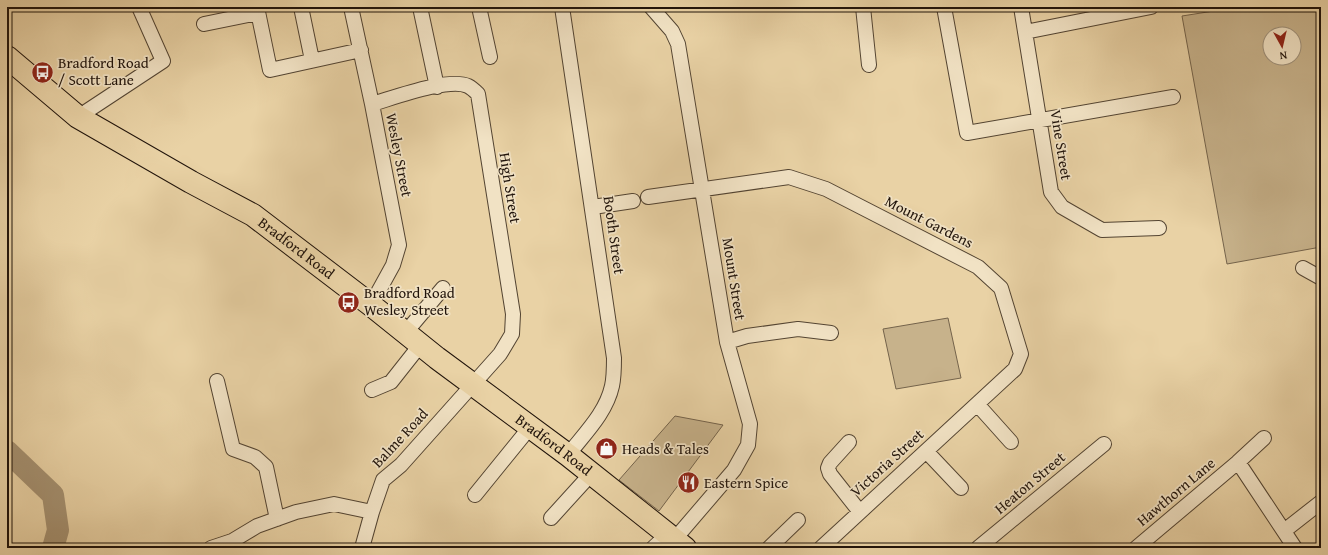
<svg xmlns="http://www.w3.org/2000/svg" width="1328" height="555" font-family="'Gentium Book Plus',serif">
<rect width="100%" height="100%" fill="#e9d2a5"/>
<filter id="stains"><feTurbulence type="fractalNoise" baseFrequency=".005" numOctaves="4"/><feColorMatrix values="0 0 0 0 .2 0 0 0 0 .09 0 0 0 0 .02 0 0 0 .5 -.17"/></filter>
<radialGradient id="worn" r=".72"><stop offset=".6" stop-color="#630" stop-opacity="0"/><stop offset="1" stop-color="#630" stop-opacity=".3"/></radialGradient>
<!-- green -->
<path fill="#c7b28b" stroke="#74634b" fill-rule="evenodd" d="M1239,7H1321V247L1227,264L1182,16ZM1270,34H1294V58H1270Z
M948,318L961,378L896,389L883,329Z
M675,416L723,425L659,511L619,480Z"/>
<g fill="none" stroke-linecap="round" stroke-linejoin="round">
<!-- river -->
<path stroke="#a59171" stroke-width="22" d="M7,451L53,495L58,530L53,548"/>
<defs>
<path id="minor" d="M257,7L270,70L361,50
M301,7L312,60
M351,7L372,104L399,245L393,265L371,305
M420,7L437,87
M479,7L490,57
M562,7L614,358C614,367 614,377 612,386C606,413 585,433 568,455
M651,7L672,31L678,44L727,342L750,424L748,445L734,470L674,540
M863,7L869,65
M944,7L967,133L1173,97
M1021,7L1051,192L1062,207L1102,230L1159,228
M204,24L258,13
M1025,32L1151,7
M78,117L163,61L139,7
M648,197L789,177L826,189L978,267L1001,288L1021,354L1015,369L821,548
M593,207L633,201
M1303,268L1321,278
M406,332L443,288
M727,342L747,336L798,329L831,333
M217,381L233,449L255,457L266,467L277,519
M372,390L391,382L421,344
M977,404L1011,442
M849,442L830,463L828,468L830,474L860,512
M926,451L961,488
M1238,462L1264,438
M475,495L531,426
M551,518L591,474
M1284,531L1321,502
M211,548L232,541
M233,548L232,541L257,526L296,512L334,504L372,512
M362,548L372,512L383,480L401,465L500,354L512,334L513,314L478,94C475,91 472,88 468,86C449,77 393,98 372,104
M653,548L667,535
M769,548L798,520
M978,548L1104,444
M1136,548L1238,462L1295,548"/>
<g id="primary">
<path id="s1" d="M7,57L78,117L191,182L253,215L371,305L437,358L568,455L685,548"/>
</g>
</defs>
<!-- minor casing -->
<use href="#minor" stroke="#534432" stroke-width="16"/>
<!-- primary casing -->
<use href="#primary" stroke="#21140b" stroke-width="24"/>
<!-- minor -->
<use href="#minor" stroke="#f1e2c4" stroke-width="14"/>
<!-- primary -->
<use href="#primary" stroke="#e9d2a5" stroke-width="22"/>
</g>
<!-- icons -->
<defs>
<symbol id="bus-disc" viewBox="-11 -11 22 22"><circle r="9.5" fill="#8f2418" stroke="#f1e2c4"/><path d="M-5-6H5V4H4V6H2V4H-2V6H-4V4H-5ZM-3.5-4V0h7V-4ZM-3.5 1.2v1.5H-2V1.2ZM2 1.2v1.5H3.5V1.2Z" fill="#fff"/></symbol>
<symbol id="shop-disc" viewBox="-11 -11 22 22"><circle r="9.5" fill="#8f2418" stroke="#f1e2c4"/><path d="M-5-2.5h2.3a2.7 3.5 0 0 1 5.4 0H5L5.5 6h-11ZM-1.5-2.5h3a1.5 2.3 0 0 0-3 0Z" fill="#fff"/></symbol>
<symbol id="restaurant-disc" viewBox="-11 -11 22 22"><circle r="9.5" fill="#8f2418" stroke="#f1e2c4"/><path d="M-5-6h1v4h1v-4h1v4h1v-4h1v5L-1.5 .5V6h-2V.5L-5-1ZM5-6V6H3V1.5H1.5Q1.5-4 5-6Z" fill="#fff"/></symbol>
</defs>
<g fill-rule="evenodd">
<use href="#bus-disc" x="30" y="60" width="25" height="25"/>
<use href="#bus-disc" x="336" y="290" width="25" height="25"/>
<use href="#shop-disc" x="594" y="436" width="25" height="25"/>
<use href="#restaurant-disc" x="676" y="470" width="25" height="25"/>
</g>
<g text-anchor="middle" stroke-width="3.5" stroke-linejoin="round" paint-order="stroke">
<!-- poi labels -->
<g font-size="15" fill="#21140b" stroke="#f1e2c4" text-anchor="start">
<text x="58" y="68">Bradford Road<tspan x="58" dy="17">/ Scott Lane</tspan></text>
<text x="364" y="298">Bradford Road<tspan x="364" dy="17">Wesley Street</tspan></text>
<text x="622" y="454">Heads &amp; Tales</text>
<text x="704" y="488">Eastern Spice</text>
</g>
<!-- street labels -->
<g font-size="15" fill="#21140b" stroke="#f1e2c4">
<text transform="translate(1061 145) rotate(81)" y="5">Vine Street</text>
<text transform="translate(399 155) rotate(79)" y="5">Wesley Street</text>
<text transform="translate(510 188) rotate(81)" y="5">High Street</text>
<text transform="translate(929 222) rotate(27)" y="5">Mount Gardens</text>
<text transform="translate(614 235) rotate(82)" y="5">Booth Street</text>
<text dy="5" stroke="none"><textPath href="#s1" startOffset="348">Bradford Road</textPath></text>
<text transform="translate(734 279) rotate(81)" y="5">Mount Street</text>
<text transform="translate(400 438) rotate(-47)" y="5">Balme Road</text>
<text dy="5" stroke="none"><textPath href="#s1" startOffset="672">Bradford Road</textPath></text>
<text transform="translate(887 463) rotate(-42)" y="5">Victoria Street</text>
<text transform="translate(1030 483) rotate(-40)" y="5">Heaton Street</text>
<text transform="translate(1176 492) rotate(-40)" y="5">Hawthorn Lane</text>
</g>
</g>
<!-- margin -->
<rect width="1328" height="555" fill="none" stroke="#e9d2a5" stroke-width="24"/>
<rect x="8" y="8" width="1312" height="539" fill="none" stroke="#21140b" stroke-width="2"/>
<rect x="12" y="12" width="1304" height="531" fill="none" stroke="#21140b"/>
<!-- north arrow -->
<g transform="translate(1282 46) rotate(172)"><circle r="19" fill="#f1e2c4" stroke="#9e907a"/>
<path d="M0-3L7 15L0 10L-7 15Z" fill="#8f2418"/>
<text y="-6" font-size="11" font-weight="bold" text-anchor="middle" fill="#21140b">N</text>
</g>
<rect width="100%" height="100%" filter="url(#stains)"/>
<rect width="100%" height="100%" fill="url(#worn)"/>
</svg>
